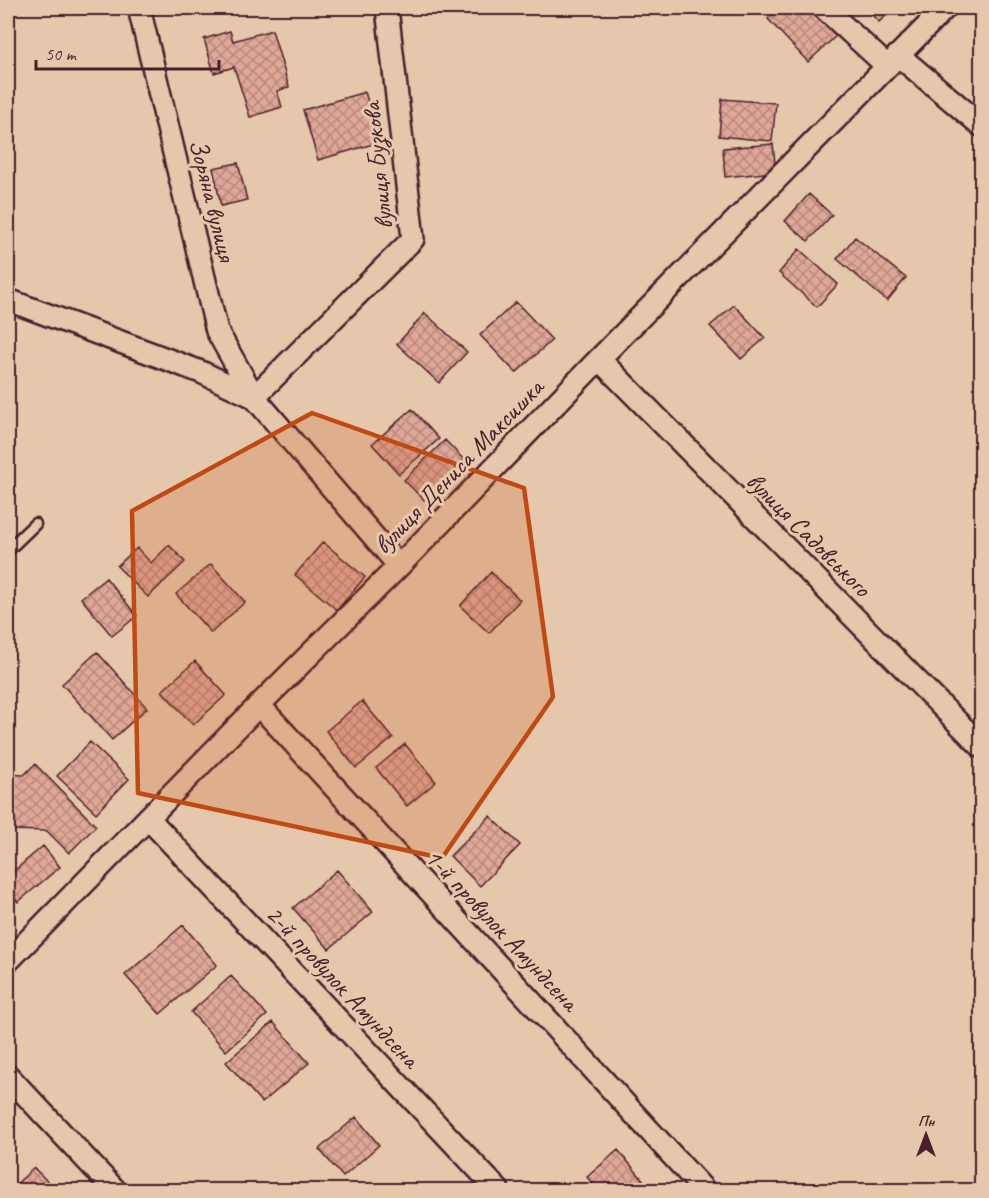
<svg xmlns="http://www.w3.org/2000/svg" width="989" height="1198" font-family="Caveat,sans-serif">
<defs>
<pattern id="building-cross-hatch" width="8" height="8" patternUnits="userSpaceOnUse" patternTransform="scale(1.5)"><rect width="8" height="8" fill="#dfa798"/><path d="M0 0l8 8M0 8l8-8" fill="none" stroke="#b7877c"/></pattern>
</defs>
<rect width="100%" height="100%" fill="#e5c8ac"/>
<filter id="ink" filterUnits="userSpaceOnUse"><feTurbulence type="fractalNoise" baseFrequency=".0167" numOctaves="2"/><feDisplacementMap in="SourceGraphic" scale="12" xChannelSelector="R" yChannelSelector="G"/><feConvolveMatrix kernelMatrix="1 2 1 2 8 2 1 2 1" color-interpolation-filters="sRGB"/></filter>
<g filter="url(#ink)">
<!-- building -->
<path fill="url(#building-cross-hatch)" stroke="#4a1f2b" stroke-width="1.5" d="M780,8H811L837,35L808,62L768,19Z
M865,8H895L879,22Z
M272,30L289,87L277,91L282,107L250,117L234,67L214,73L204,39L230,31L233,41Z
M365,92L380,142L318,160L303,110Z
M722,99L776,103L772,141L719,136Z
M773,144L776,172L725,177L723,148Z
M238,163L247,200L221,206L213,168Z
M809,194L832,215L808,241L785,221Z
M855,237L906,278L887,301L837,259Z
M799,249L838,284L817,307L779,273Z
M516,302L552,340L516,373L480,335Z
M734,305L765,338L741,359L710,326Z
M425,313L467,352L439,383L397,344Z
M412,409L439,439L399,474L372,444Z
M445,440L464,460L424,500L404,480Z
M323,542L365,577L337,610L295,575Z
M169,545L185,562L148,597L117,566L137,548L151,563Z
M211,564L245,602L211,633L176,594Z
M491,572L520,600L489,633L460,606Z
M106,578L137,616L112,636L81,598Z
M97,652L147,708L112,740L62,684Z
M195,661L226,695L193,725L162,691Z
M362,701L393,738L356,768L326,731Z
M90,742L129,779L96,813L57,776Z
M405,744L436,782L407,806L376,768Z
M35,764L96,826L69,853L47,831L8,830V774L24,775Z
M490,816L520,845L480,886L450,856Z
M43,846L60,867L18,902L8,890V876Z
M337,870L373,912L329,949L293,908Z
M183,925L217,965L160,1014L125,975Z
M231,976L267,1015L226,1051L191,1012Z
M273,1022L309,1063L262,1103L226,1062Z
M356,1117L379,1145L343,1177L319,1149Z
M618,1150L643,1180L630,1190H598L587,1177Z
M34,1168L56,1190H15L12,1188Z"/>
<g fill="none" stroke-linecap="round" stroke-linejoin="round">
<defs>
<path id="service" d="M8,550L35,524"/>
<path id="minor" d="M139,8L217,331L254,397L413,239L387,8
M824,8L887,66
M898,55L982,126
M8,300L201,372L254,397L399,566
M599,359L982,747
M259,705L704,1190
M148,818L498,1190
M8,961L259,705L399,566L599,359L945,8
M8,1076L115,1190"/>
</defs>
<!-- service casing -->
<use href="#service" stroke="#4a1f2b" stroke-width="15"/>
<!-- minor casing -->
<use href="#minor" stroke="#4a1f2b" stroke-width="26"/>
<!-- service -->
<use href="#service" stroke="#e5c8ac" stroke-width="10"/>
<!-- minor -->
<use href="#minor" stroke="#e5c8ac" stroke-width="21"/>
</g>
</g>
<!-- marked area -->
<path fill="#c04a14" fill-opacity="0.2" stroke="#c04a14" stroke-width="4.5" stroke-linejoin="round" d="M312,413L524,488L553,697L442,858L138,793L132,511Z"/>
<g text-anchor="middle" stroke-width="6" stroke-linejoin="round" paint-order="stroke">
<!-- street labels -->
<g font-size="26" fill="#4a1f2b" stroke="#e5c8ac">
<text transform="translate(377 166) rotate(-96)" y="9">вулиця Бузкова</text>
<text transform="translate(213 200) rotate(76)" y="9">Зоряна вулиця</text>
<text transform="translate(458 466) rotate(-46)" y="9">вулиця Дениса Максишка</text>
<text transform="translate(809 534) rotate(45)" y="9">вулиця Садовського</text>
<text transform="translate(502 929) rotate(47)" y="9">1-й провулок Амундсена</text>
<text transform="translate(343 986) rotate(47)" y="9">2-й провулок Амундсена</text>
</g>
</g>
<!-- margin -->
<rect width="989" height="1198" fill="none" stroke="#e5c8ac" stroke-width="30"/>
<rect x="15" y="15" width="959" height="1168" fill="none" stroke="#4a1f2b" stroke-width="2" filter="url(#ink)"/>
<!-- north arrow -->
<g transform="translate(926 1135)" stroke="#e5c8ac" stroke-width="4.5" paint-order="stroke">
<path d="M0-4.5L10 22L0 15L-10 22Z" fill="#4a1f2b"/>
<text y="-9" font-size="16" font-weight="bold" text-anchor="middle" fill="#4a1f2b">Пн</text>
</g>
<!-- scale -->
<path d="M36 60v9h183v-9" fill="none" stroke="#4a1f2b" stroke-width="3"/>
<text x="45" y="60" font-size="18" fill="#4a1f2b" stroke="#e5c8ac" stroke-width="4.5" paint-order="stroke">50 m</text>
</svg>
